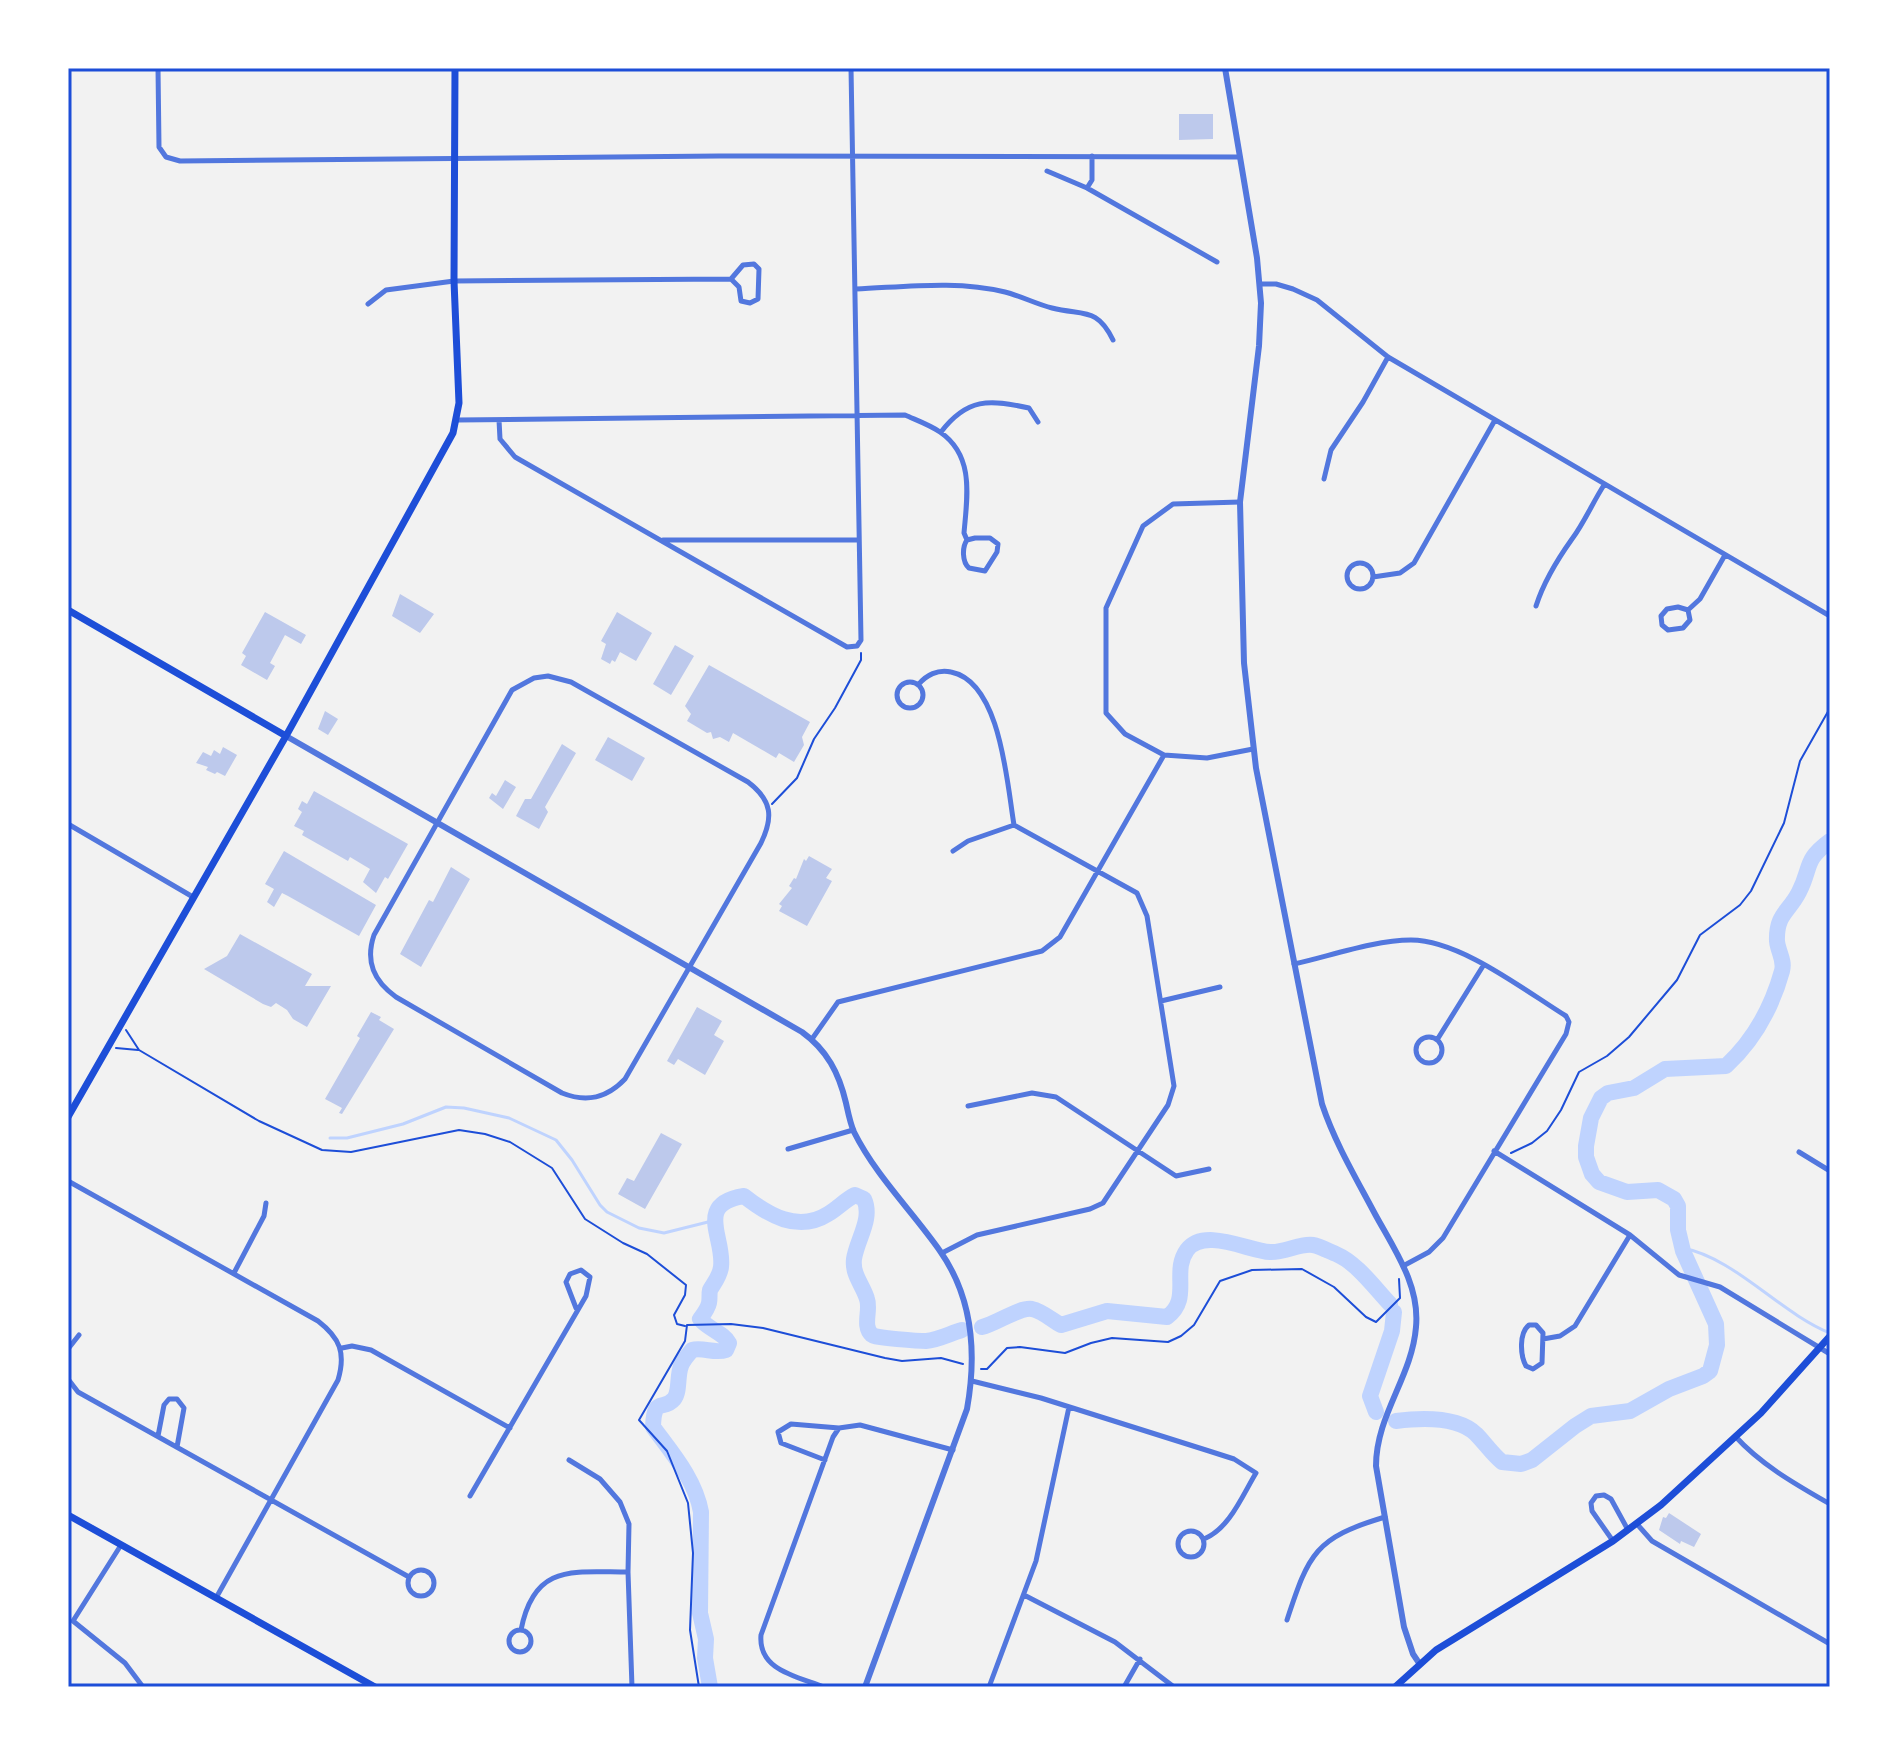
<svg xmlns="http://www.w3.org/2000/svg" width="1898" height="1755" font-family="'Golos Text',sans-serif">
<rect width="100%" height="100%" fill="#f2f2f2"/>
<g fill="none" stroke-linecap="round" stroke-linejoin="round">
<!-- stream -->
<path stroke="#bfd3fe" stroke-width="3" d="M330,1138H347L403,1124L446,1107L464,1108L509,1118L556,1140L572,1160L600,1205L607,1212L639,1228L664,1233L716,1220
M1682,1248C1734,1257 1780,1313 1830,1333"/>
<!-- river -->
<path stroke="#bfd3fe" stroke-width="16" d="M982,1327C996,1324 1019,1307 1032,1309C1042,1311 1052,1320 1061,1325L1107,1311L1167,1317C1192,1299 1171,1272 1187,1250C1204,1227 1249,1251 1270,1252C1284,1253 1300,1243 1313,1245C1319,1246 1329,1251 1336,1254C1357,1263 1374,1287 1390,1304
M1376,1412L1370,1396L1392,1331L1394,1312
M1396,1421C1420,1418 1457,1416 1476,1434C1485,1443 1492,1454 1502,1462L1521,1464L1532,1460L1575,1426L1591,1416L1630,1411L1669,1389L1703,1376L1710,1371L1717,1345L1716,1324L1683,1251L1678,1230V1206L1674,1199L1658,1190L1627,1192L1599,1182L1592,1174L1586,1157V1146L1591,1118L1601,1098L1608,1093L1634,1088L1665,1069L1726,1066C1753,1041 1772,1007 1782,971C1785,960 1778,952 1777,941C1776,914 1789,912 1799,892C1812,867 1803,861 1830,841
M710,1687L705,1658L706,1639L700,1613L701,1512C695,1479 672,1453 653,1427C654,1395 663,1412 674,1399C680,1392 677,1376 681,1366C683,1360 688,1355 692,1350C703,1347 715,1354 726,1350L729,1343C724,1333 708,1329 700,1319C703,1315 708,1308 709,1303C710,1299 709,1294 710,1290C714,1283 720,1276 721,1267C725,1238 694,1204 744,1196C768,1215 798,1233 828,1214C838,1208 845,1200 855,1195L864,1199C873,1219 857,1239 854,1259C852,1275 863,1285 867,1299C871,1310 862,1326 872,1335C874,1338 920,1341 926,1341C938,1340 951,1333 962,1330"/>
</g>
<!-- building -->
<path fill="#bdc9ec" d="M1179,114H1213V139L1179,140Z
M400,594L434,614L420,633L392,616Z
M265,612L306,635L301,644L285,635L270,663L275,666L267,680L241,665L246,656L242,653Z
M617,612L652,633L636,661L620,652L615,662L612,660L610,664L601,659L606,644L601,641Z
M675,645L694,656L671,695L653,684Z
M709,665L810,722L802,737L804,745L794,762L779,753L776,758L733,733L729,742L720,737L713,739L711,732L707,733L687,721L691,714L685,706Z
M325,711L338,719L328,735L318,729Z
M608,737L645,758L632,781L595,760Z
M562,744L576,753L545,807L548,812L539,829L516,816L525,799H531Z
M223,747L237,755L225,776L217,772L215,774L206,770L208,767L196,763L203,752L211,756L214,750L220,754Z
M505,780L516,787L503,809L489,798L492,793L496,796Z
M314,791L408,844L388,879L385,877L376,893L363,882L370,869L350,857L348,861L302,835L304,831L294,826L302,812L298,809L302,801L307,804Z
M284,851L376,905L359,936L288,896L282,893L274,907L267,902L274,889L265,884Z
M809,856L832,869L826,878L832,881L807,926L779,911L782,906L779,904L792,888L789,886L794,878L796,879L804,859L806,861Z
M451,867L470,879L421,967L400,954L429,900L433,902Z
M240,934L312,974L305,986H331L307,1027L293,1019L287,1010L276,1003L271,1007L263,1004L204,969L227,956Z
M697,1007L722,1021L714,1035L724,1041L705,1075L678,1059L674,1065L667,1061Z
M371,1012L381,1017L379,1020L394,1029L342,1114L339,1113L342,1108L325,1099L360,1038L357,1036Z
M661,1133L682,1144L645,1209L618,1194L627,1178L634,1181Z
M1669,1513L1701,1534L1694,1547L1681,1541L1680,1544L1659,1530L1663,1517L1666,1518Z"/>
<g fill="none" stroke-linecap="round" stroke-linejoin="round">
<!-- path -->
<path stroke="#1d4ed8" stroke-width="2" d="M772,804L797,778L814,739L835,708L861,660V653
M126,1030L139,1050L259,1121L322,1150L351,1152L459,1130L485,1134L510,1142L552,1168L585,1219L623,1243L647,1254L686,1285L685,1295L674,1315L677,1324L685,1326
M116,1048L138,1050
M1511,1153L1532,1143L1547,1131L1561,1110L1579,1072L1607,1056L1629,1037L1677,980L1700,935L1740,905L1751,891L1784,823L1800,761L1830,708
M981,1369H987L1007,1348L1020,1347L1065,1353L1091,1343L1112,1338L1168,1342L1181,1336L1194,1325L1220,1281L1252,1270L1302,1269L1334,1287L1366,1317L1376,1322L1400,1298L1399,1279
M699,1687L690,1630L693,1553L688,1503L667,1451L639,1420L685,1341L687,1325L731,1324L763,1328L885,1358L902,1361L941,1358L963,1364"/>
<!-- minor -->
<path stroke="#5277de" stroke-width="5" d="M158,68L159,147L166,157L180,161L719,156L1239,157
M1047,171L1087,188L1217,262
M1087,188L1092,180V156
M1260,284H1276L1293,289L1317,300L1388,357L1830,616
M856,289C905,287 957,280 1005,292C1021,296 1036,304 1052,308C1084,316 1097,307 1113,340
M368,304L386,290L454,281L731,279L739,287L741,301L750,303L758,299L759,269L754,264L743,265L731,279
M457,420L905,415C916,420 930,425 940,432C975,456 967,497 964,533L967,540
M499,420L500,439L515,457L847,647L857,646L861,640L851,68
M941,432C967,398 989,399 1029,408L1038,422
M1324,479L1331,450L1363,402L1388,357
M975,538H990L998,544L997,552L985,571L969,568C962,562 962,547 967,540Z
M663,540H858
M1347 576a13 13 0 1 1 26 0a13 13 0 1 1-26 0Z
M1373,577L1400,573L1414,563L1495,420
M1536,606C1544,581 1557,560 1572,539C1584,523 1593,502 1604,485
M1678,607L1688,610L1690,620L1683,628L1668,630L1662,625L1661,616L1667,609Z
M1688,610L1700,599L1725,555
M548,676L571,682L748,782C773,801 773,818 761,843L625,1079C607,1098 587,1103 562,1093L396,997C374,981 365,962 374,935L512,690L534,678Z
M897 695a13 13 0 1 1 26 0a13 13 0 1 1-26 0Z
M918,685C926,675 938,669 951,672C1001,682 1007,784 1014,825
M1164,755L1125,734L1106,713V608L1143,526L1173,504L1240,502
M68,824L193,897
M953,851L968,841L1014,825
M1294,964C1330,956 1375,940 1411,940C1460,940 1524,990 1566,1016L1569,1022L1566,1034L1443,1238L1429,1252L1403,1266
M1161,1001L1220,987
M1416 1050a13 13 0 1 1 26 0a13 13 0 1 1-26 0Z
M812,1039L838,1002L1042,951L1060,937L1164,755L1207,758L1253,749
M1437,1040L1483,966
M968,1106L1032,1093L1056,1097L1176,1176L1209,1169
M788,1149L853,1130
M1494,1151L1630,1235L1679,1275L1720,1287L1830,1354
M1799,1152L1830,1171
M68,1181L318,1321C340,1338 346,1353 338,1380L216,1598
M942,1253L977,1235L1090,1209L1103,1203L1168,1105L1174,1086L1147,916L1137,893L1014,825
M234,1273L264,1216L266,1203
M1529,1325H1536L1543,1333L1542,1363L1533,1369L1526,1366C1520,1355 1519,1333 1529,1325Z
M1543,1339L1560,1336L1575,1326L1630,1235
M342,1348L352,1346L371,1350L510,1428
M68,1349L79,1335
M68,1379L78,1392L409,1577
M972,1381L1041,1398L1209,1451L1234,1459L1256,1473C1242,1496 1230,1528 1204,1539
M158,1436L164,1405L169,1399H177L184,1408L177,1447
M1735,1436C1761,1465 1797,1485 1830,1504
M569,1460L600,1479L620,1502L629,1524L628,1572L632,1687
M825,1460L781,1443L778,1432L791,1424L839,1428
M470,1496L586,1296L590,1277L581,1270L570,1274L566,1282L576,1308
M1637,1524L1652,1541L1830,1644
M1178 1544a13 13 0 1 1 26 0a13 13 0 1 1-26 0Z
M1613,1541L1592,1511L1591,1503L1596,1496L1604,1495L1611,1499L1628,1530
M121,1545L73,1621L125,1663L143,1687
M408 1583a13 13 0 1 1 26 0a13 13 0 1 1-26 0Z
M1024,1595L1115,1642L1174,1687
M1287,1620C1309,1553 1315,1538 1385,1517
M521,1630C534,1563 573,1572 628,1572
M509 1641a11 11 0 1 1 22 0a11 11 0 1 1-22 0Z
M824,1687C796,1676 758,1670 761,1635L833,1437L839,1428L860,1425L953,1450
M989,1687L1036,1561L1069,1407
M1124,1687L1140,1659"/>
<!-- tertiary -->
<path stroke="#5277de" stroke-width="6" d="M1225,68L1257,258L1261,303L1259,346L1240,502L1244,663L1256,768L1322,1104C1335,1143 1356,1178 1375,1214C1394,1249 1420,1285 1416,1327C1412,1377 1376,1415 1376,1466L1404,1627L1413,1654L1419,1663
M286,736L802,1032C827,1050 839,1073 846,1103C848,1112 850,1123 854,1132C876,1176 912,1211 940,1251C973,1298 977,1353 967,1409L865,1687"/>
<!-- secondary -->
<path stroke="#1d4ed8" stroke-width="7" d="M68,610L286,736
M68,1117L286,736L453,433L459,403L454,281L455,68
M68,1515L375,1687
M1395,1687L1436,1650L1613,1541L1661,1505L1761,1413L1830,1336"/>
</g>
<!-- border -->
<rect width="1898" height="1755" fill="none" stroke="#ffffff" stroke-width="140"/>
<rect x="70" y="70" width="1758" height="1615" fill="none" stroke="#1d4ed8" stroke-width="3"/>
</svg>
